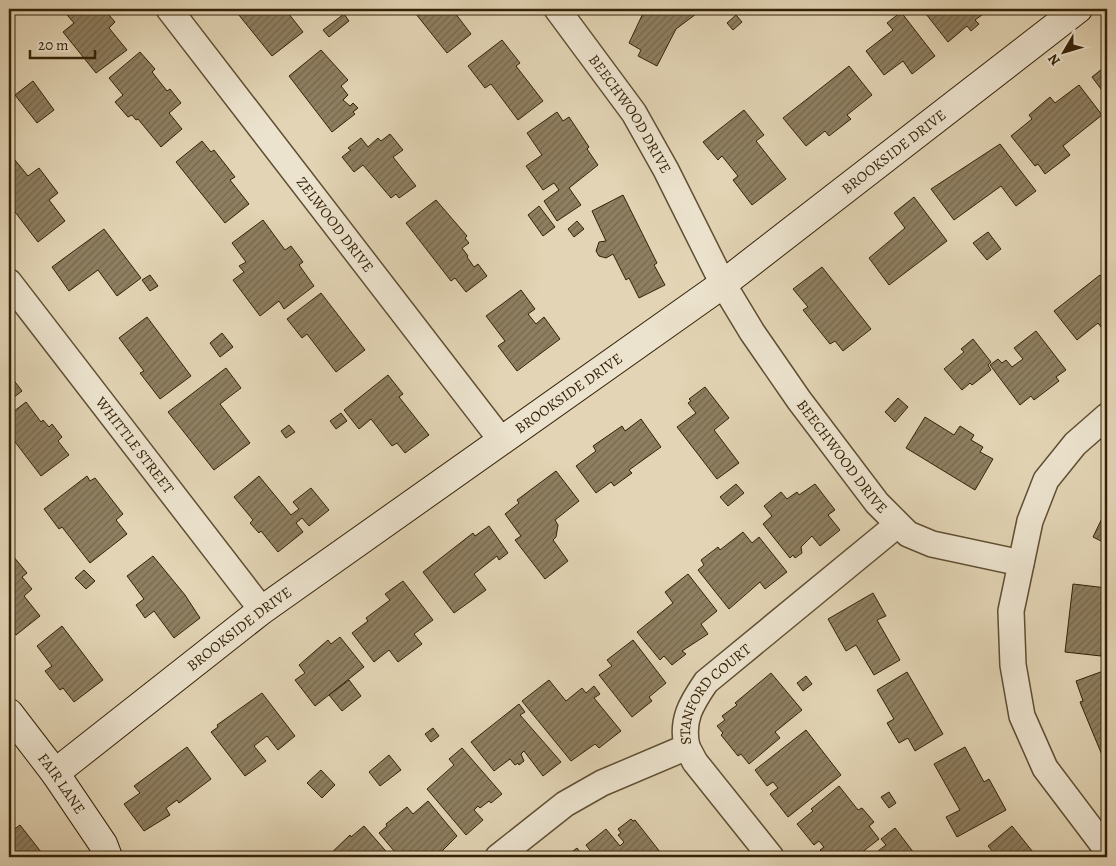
<svg xmlns="http://www.w3.org/2000/svg" width="1116" height="866" font-family="Alegreya,serif">
<defs>
<pattern id="building-hatch" width="6" height="6" patternUnits="userSpaceOnUse" patternTransform="scale(1.25)"><rect width="6" height="6" fill="#8e7f61"/><path d="M-1 1l2-2M0 6l6-6M5 7l2-2" fill="none" stroke="#75684e"/></pattern>
</defs>
<rect width="100%" height="100%" fill="#e2d4b4"/>
<filter id="stains"><feTurbulence type="fractalNoise" baseFrequency=".004" numOctaves="4"/><feColorMatrix values="0 0 0 0 .2 0 0 0 0 .09 0 0 0 0 .02 0 0 0 .5 -.17"/></filter>
<radialGradient id="worn" r=".72"><stop offset=".6" stop-color="#630" stop-opacity="0"/><stop offset="1" stop-color="#630" stop-opacity=".3"/></radialGradient>
<!-- building -->
<path fill="url(#building-hatch)" stroke="#342208" d="M62,9H104L115,22L109,28L127,50L96,73L63,32L74,23Z
M234,9H285L303,32L272,56Z
M412,9H452L471,34L447,53Z
M698,9L700,11L676,29L657,66L638,56L641,50L629,43L645,9Z
M933,9H990L975,20L979,24L971,31L967,26L948,42L926,14Z
M901,12L935,56L912,74L903,61L884,75L866,51L893,30L887,23Z
M344,14L349,21L329,37L323,30Z
M736,15L742,22L733,30L727,23Z
M502,40L520,63L516,66L543,101L518,120L491,84L485,88L468,66Z
M321,50L348,80L341,86L348,95L343,100L350,106L353,103L358,108L353,112L355,114L332,132L289,76Z
M140,52L155,69L152,72L167,91L170,89L181,103L169,113L182,129L161,147L138,119L136,120L132,115L128,117L115,102L123,95L109,78Z
M1107,65V97L1092,77Z
M849,66L872,95L847,115L851,119L829,136L825,131L806,146L783,118Z
M33,81L54,110L37,123L15,95Z
M1079,85L1102,115L1063,146L1070,155L1045,174L1038,164L1035,166L1011,136L1032,119L1029,115L1050,97L1055,103Z
M744,110L764,135L756,141L786,179L752,205L733,180L738,176L722,156L718,160L703,142Z
M557,112L563,121L569,117L589,147L587,149L598,165L569,188L581,205L557,221L544,201L559,190L554,183L543,190L526,166L542,155L527,133Z
M390,134L403,150L393,157L416,186L399,198L396,194L391,198L363,165L354,172L342,157L351,150L348,148L361,138L368,147L378,138L381,141Z
M202,141L211,152L214,150L235,177L230,180L249,204L225,223L176,162Z
M1000,144L1036,191L1016,206L1001,186L954,220L931,189Z
M10,154L28,176L39,168L58,193L49,200L65,221L38,242L9,204Z
M623,195L657,263L654,265L665,285L639,298L629,278L626,280L613,254L606,258L599,256L596,251L599,242L606,241L592,211Z
M914,197L947,241L889,285L869,258L905,228L894,213Z
M436,200L467,236L465,238L469,243L462,248L468,256L467,257L474,267L478,264L487,276L466,292L455,278L451,281L406,223Z
M539,206L555,227L543,236L528,215Z
M263,220L285,250L291,246L303,262L299,265L314,286L284,309L279,301L260,316L233,280L244,272L239,266L246,262L232,243Z
M577,221L584,229L574,237L568,229Z
M104,229L141,278L117,296L98,270L69,291L52,267Z
M988,232L1001,249L987,260L973,243Z
M822,267L871,329L843,351L835,341L830,344L803,310L808,307L793,289Z
M150,275L158,286L150,291L142,280Z
M1100,275L1107,284V335L1098,323L1077,340L1054,311Z
M521,290L535,309L528,314L536,324L544,317L560,339L517,371L498,346L505,341L486,316Z
M321,293L365,350L336,372L307,334L302,338L287,319Z
M147,317L191,376L160,399L140,373L144,371L119,338Z
M1036,331L1066,370L1056,377L1059,381L1034,400L1031,396L1020,405L990,365L998,359L1002,363L1006,360L1012,367L1023,359L1014,348Z
M222,333L233,347L220,357L210,343Z
M973,339L991,362L988,365L991,370L972,385L970,383L962,390L944,369L964,352L961,349Z
M226,368L241,388L220,404L250,443L214,470L168,412Z
M9,374L22,391L9,401Z
M388,375L403,394L399,397L429,435L405,453L397,443L392,446L371,419L359,429L344,410Z
M705,387L729,418L714,430L739,463L717,479L677,427L696,413L688,403L691,401L689,399Z
M898,398L908,407L895,422L885,412Z
M26,402L41,422L43,420L49,427L52,424L62,437L58,441L69,455L41,476L9,434V415Z
M341,413L347,421L336,429L330,421Z
M925,417L954,435L960,426L974,435L971,440L983,447L980,452L993,459L975,490L906,448Z
M641,419L661,447L629,470L632,473L614,486L611,482L596,493L576,466L596,451L593,446L622,426L625,431Z
M289,425L295,432L286,438L281,431Z
M556,471L579,501L555,520L558,525L556,537L553,540L568,561L545,579L515,540L521,536L505,514L519,503L517,500Z
M87,476L90,481L95,478L123,514L116,520L127,534L90,563L62,527L59,529L44,509Z
M259,476L291,515L299,509L293,502L311,488L329,510L309,526L302,518L296,523L303,532L278,552L261,531L259,533L250,523L253,520L234,497Z
M736,484L744,493L728,506L720,497Z
M815,484L835,510L828,515L840,530L820,546L812,536L801,547L802,553L795,558L793,555L790,558L763,524L772,516L764,506L781,492L787,499L797,492L799,495Z
M1107,508V544L1093,537Z
M9,511L14,519L9,523Z
M489,526L508,553L499,560L497,556L474,574L486,590L454,613L423,572L473,533L475,536Z
M743,532L752,543L759,537L787,572L765,589L760,582L729,609L698,570L704,565L701,560L718,547L720,550Z
M13,556L27,573L22,577L32,589L24,596L40,616L16,635L9,626V560Z
M153,556L185,595L200,618L174,638L154,611L145,618L136,605L144,599L127,576Z
M84,570L95,581L86,589L75,578Z
M688,574L717,611L701,624L708,634L682,651L686,654L672,665L664,656L660,660L637,632L673,603L665,592Z
M403,581L433,620L414,634L422,644L398,662L389,650L374,662L352,633L368,621L366,618L390,600L385,594Z
M1073,584L1107,588L1101,656L1065,652Z
M873,593L886,616L877,620L900,660L874,675L856,645L846,651L828,619Z
M62,626L103,680L74,702L63,688L60,690L45,671L52,666L37,646Z
M340,637L364,667L315,706L295,680L305,673L299,665L328,640L331,644Z
M633,640L666,683L649,697L652,701L632,717L599,675L612,666L607,660Z
M1106,670L1107,753L1102,755L1080,702L1083,701L1076,681Z
M907,672L943,734L915,751L908,738L899,743L887,723L894,719L877,690Z
M771,673L802,710L775,732L780,738L749,764L741,754L738,756L721,735L723,733L717,726L725,720L722,716L737,705L735,703Z
M806,676L812,684L803,691L797,683Z
M349,680L361,696L342,711L329,695Z
M549,680L566,701L582,688L586,693L594,686L600,694L594,698L621,731L599,748L595,744L571,761L522,701Z
M262,693L295,736L278,750L267,736L254,746L266,761L245,776L211,732L218,727L217,725Z
M519,704L525,712L520,715L561,762L543,776L524,751L521,754L524,761L519,765L518,763L515,765L510,759L494,771L471,742Z
M433,728L439,736L431,742L425,734Z
M806,730L841,775L788,817L770,794L778,788L773,782L767,786L755,770Z
M187,747L211,779L179,803L177,800L166,808L170,815L144,831L124,804L140,793L134,786Z
M965,747L984,782L989,779L1006,810L957,837L946,817L960,810L934,764Z
M462,748L502,794L491,803L489,801L480,808L478,806L474,810L483,820L466,835L427,789L454,765L449,759Z
M389,755L401,770L380,786L369,772Z
M321,770L335,785L322,798L307,783Z
M839,786L858,810L862,808L874,822L869,826L879,839L856,857H822L824,855L820,850L824,847L819,841L814,845L797,824L813,811L811,809Z
M889,792L896,803L889,808L881,797Z
M428,801L457,836L436,857H399L379,833L387,826L386,824L407,807L413,814Z
M631,819L633,821L635,820L664,857H595L586,845L606,829L620,846L624,842L618,835L621,833L618,829Z
M20,825L45,857H9V833Z
M364,826L391,857H327L350,835L351,837Z
M1012,826L1037,857H997L988,846Z
M895,828L914,853L911,856L912,857H870L886,845L881,839Z
M577,848L584,857H565Z"/>
<g fill="none" stroke-linecap="round" stroke-linejoin="round">
<defs>
<g id="street">
<path id="s1" d="M169,9L502,441"/>
<path id="s2" d="M557,9L634,113L666,170L723,284L752,332L799,400L877,503L908,534L932,544L1021,563"/>
<path id="s3" d="M9,282L262,610"/>
<path d="M1107,416L1075,444L1046,480L1030,521L1011,611L1013,665L1022,716L1045,768L1107,850"/>
<path d="M687,747L695,762L771,857"/>
<path id="s4" d="M498,857L565,804L602,783L687,747C681,720 691,704 706,682L897,525"/>
</g>
<g id="secondary">
<path id="s5" d="M9,713L55,773L103,844L108,857"/>
<path id="s6" d="M55,773L262,610L723,284L1078,9"/>
</g>
</defs>
<!-- street casing -->
<use href="#street" stroke="#604e33" stroke-width="28"/>
<!-- secondary casing -->
<use href="#secondary" stroke="#342208" stroke-width="30"/>
<!-- street -->
<use href="#street" stroke="#ece3ce" stroke-width="25"/>
<!-- secondary -->
<use href="#secondary" stroke="#ece3ce" stroke-width="28"/>
</g>
<g text-anchor="middle" stroke-width="4" stroke-linejoin="round" paint-order="stroke">
<!-- street labels -->
<g font-size="15" fill="#342208" stroke="#ece3ce">
<text dy="5" stroke="none"><textPath href="#s2" startOffset="128">BEECHWOOD DRIVE</textPath></text>
<text dy="5" stroke="none"><textPath href="#s6" startOffset="1044">BROOKSIDE DRIVE</textPath></text>
<text dy="5" stroke="none"><textPath href="#s1" startOffset="272">ZELWOOD DRIVE</textPath></text>
<text dy="5" stroke="none"><textPath href="#s6" startOffset="639">BROOKSIDE DRIVE</textPath></text>
<text dy="5" stroke="none"><textPath href="#s3" startOffset="206">WHITTLE STREET</textPath></text>
<text dy="5" stroke="none"><textPath href="#s2" startOffset="532">BEECHWOOD DRIVE</textPath></text>
<text dy="5" stroke="none"><textPath href="#s6" startOffset="234">BROOKSIDE DRIVE</textPath></text>
<text dy="5" stroke="none"><textPath href="#s4" startOffset="284">STANFORD COURT</textPath></text>
<text dy="5" stroke="none"><textPath href="#s5" startOffset="88">FAIR LANE</textPath></text>
</g>
</g>
<!-- margin -->
<rect width="1116" height="866" fill="none" stroke="#e2d4b4" stroke-width="30"/>
<rect x="10" y="10" width="1096" height="846" fill="none" stroke="#342208" stroke-width="2.5"/>
<rect x="15" y="15" width="1086" height="836" fill="none" stroke="#342208"/>
<!-- north arrow -->
<g transform="translate(1064 52) rotate(232)" stroke="#ece3ce" stroke-width="4" paint-order="stroke">
<path d="M0-4L9 19L0 12L-9 19Z" fill="#342208"/>
<text y="-8" font-size="14" font-weight="bold" text-anchor="middle" fill="#342208">N</text>
</g>
<!-- scale -->
<path d="M30 50v8h65v-8" fill="none" stroke="#342208" stroke-width="2.5"/>
<text x="38" y="50" font-size="15" fill="#342208" stroke="#ece3ce" stroke-width="4" paint-order="stroke">20 m</text>
<rect width="100%" height="100%" filter="url(#stains)"/>
<rect width="100%" height="100%" fill="url(#worn)"/>
</svg>
